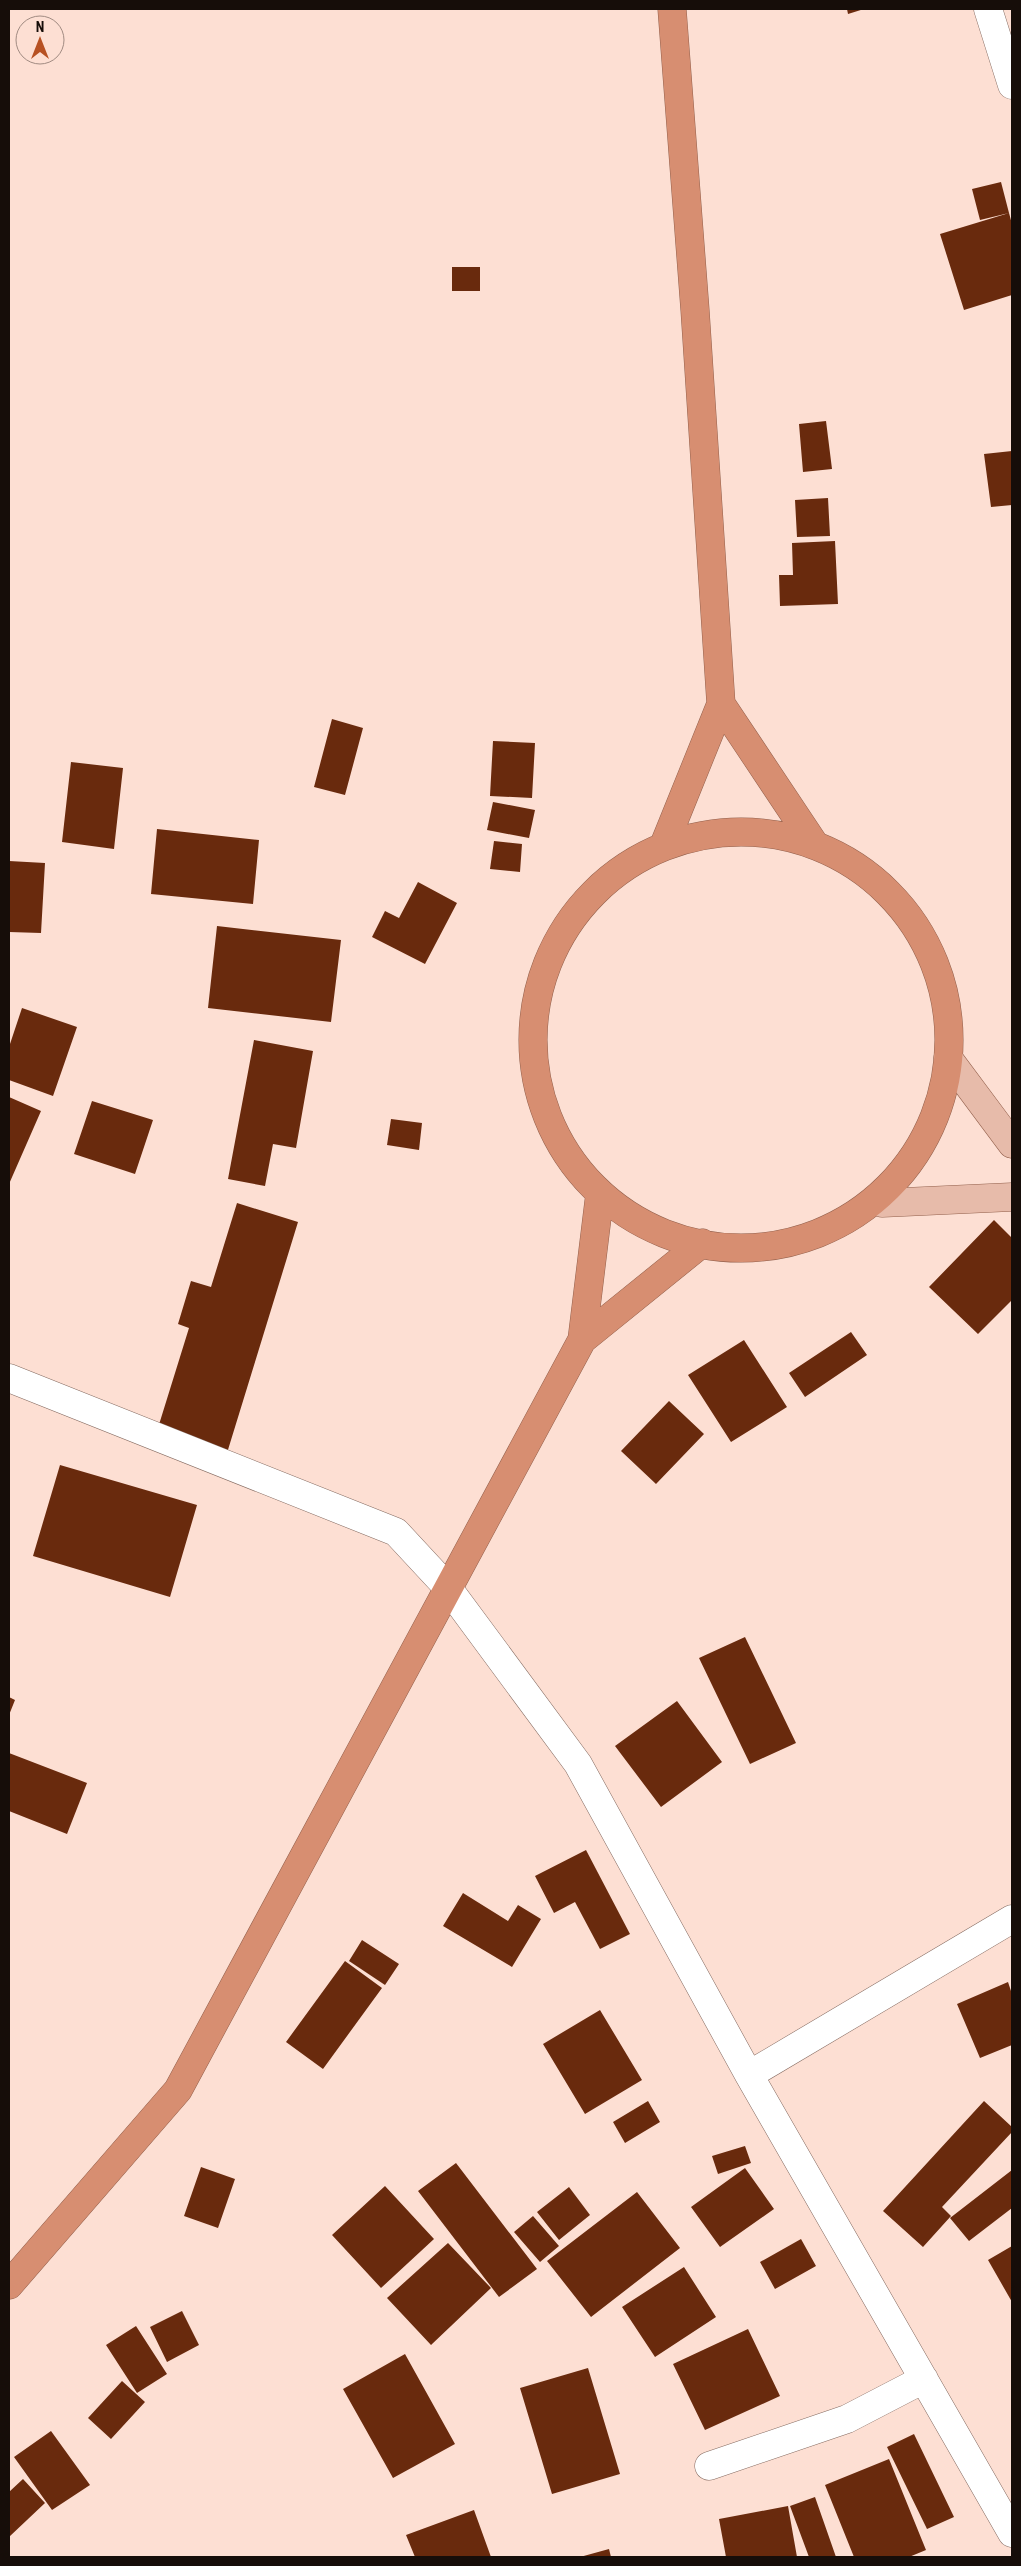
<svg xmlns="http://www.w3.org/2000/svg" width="1021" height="2566" font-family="'Roboto Condensed',sans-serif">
<rect width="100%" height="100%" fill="#fddfd3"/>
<!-- building -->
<path fill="#692a0d" d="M847,9H864L848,14Z
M1001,182L1009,213L980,220L972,189Z
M1009,213L1012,224V295L964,310L940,234Z
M452,267H480V291H452Z
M826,421L832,469L803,472L799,424Z
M1012,451V505L991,507L984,454Z
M828,498L830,536L797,537L795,500Z
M835,541L838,604L780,606L779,575H793L792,543Z
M332,719L363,728L345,795L314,787Z
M493,741L535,743L532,798L490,796Z
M71,762L123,768L114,849L62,842Z
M493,802L535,810L529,838L487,830Z
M157,829L259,840L253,904L151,894Z
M494,841L522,844L520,872L490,869Z
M9,861L45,863L41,933L9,932Z
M418,882L457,903L425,964L372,937L385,911L399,918Z
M217,926L341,940L331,1022L208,1008Z
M22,1008L77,1027L53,1096L9,1080V1047Z
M254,1040L313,1051L296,1148L273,1144L265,1186L228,1179Z
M9,1097L41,1111L9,1184Z
M92,1101L153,1120L135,1174L74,1154Z
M391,1119L422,1123L419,1150L387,1145Z
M237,1203L298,1222L227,1453L157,1431L189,1328L178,1324L191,1281L211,1287Z
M994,1220L1012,1238V1300L978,1334L929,1287Z
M851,1332L867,1355L805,1397L789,1373Z
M744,1340L787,1407L731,1442L688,1375Z
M669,1401L704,1434L656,1484L621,1451Z
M60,1465L197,1505L170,1597L33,1556Z
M745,1637L796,1743L750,1764L699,1658Z
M9,1697L15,1700L9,1715Z
M677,1701L722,1762L661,1807L615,1746Z
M9,1753L87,1783L67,1834L9,1811Z
M586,1850L630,1934L600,1949L575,1902L554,1913L535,1876Z
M463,1893L508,1921L518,1905L541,1919L512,1967L443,1926Z
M362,1940L399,1964L385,1985L349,1961Z
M345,1961L382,1988L323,2069L286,2042Z
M1008,1982L1012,1994V2045L980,2058L957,2004Z
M600,2010L642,2080L585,2114L543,2044Z
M648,2101L660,2122L625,2143L613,2122Z
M984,2101L1012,2127V2132L942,2207L951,2216L923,2247L883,2211Z
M745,2146L751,2163L718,2174L712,2156Z
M456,2163L537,2269L499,2297L418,2191Z
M201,2167L235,2179L218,2228L184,2216Z
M745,2168L774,2209L720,2247L691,2207Z
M1012,2170V2208L969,2241L950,2218Z
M385,2186L434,2239L381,2288L332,2235Z
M569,2187L590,2215L559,2240L537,2212Z
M637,2192L680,2248L591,2317L547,2261Z
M533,2216L559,2246L540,2262L514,2232Z
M801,2239L816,2266L775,2289L760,2262Z
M448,2243L491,2288L431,2345L387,2298Z
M1012,2246V2302L988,2260Z
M684,2267L716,2317L655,2357L622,2307Z
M182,2311L199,2345L167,2362L150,2327Z
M136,2326L167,2374L137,2393L106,2345Z
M748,2329L780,2396L705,2430L673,2364Z
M405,2354L455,2444L393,2478L343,2389Z
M588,2368L620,2474L552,2494L520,2388Z
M122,2381L145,2402L111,2439L88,2418Z
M51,2431L90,2485L52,2510L14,2457Z
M914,2434L954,2517L927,2529L887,2447Z
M889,2459L926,2550L909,2557H854L825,2485Z
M23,2479L45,2503L9,2537V2492Z
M815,2497L836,2557H809L790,2506Z
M788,2506L797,2557H726L719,2519Z
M474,2510L491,2557H415L406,2535Z
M609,2549L611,2557H580Z"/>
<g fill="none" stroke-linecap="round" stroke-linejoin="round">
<defs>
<path id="street" d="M988,9L1012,85
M9,1378L396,1532L448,1588L578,1764L749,2075L1012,2533
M749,2075L1012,1919
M709,2466L847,2419L924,2379"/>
<path id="primary" d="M948,1058L1012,1144
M882,1203L1012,1197"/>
<path id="highway" d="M721,704L815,845
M533 1040a208 208 0 1 1 416 0a208 208 0 1 1-416 0Z
M664,845L721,704L695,310L672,9
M582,1340L702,1243
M9,2285L178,2090L582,1340L600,1193"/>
</defs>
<!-- street casing -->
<use href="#street" stroke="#856b61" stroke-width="29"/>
<!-- primary casing -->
<use href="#primary" stroke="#93614d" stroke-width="29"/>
<!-- highway casing -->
<use href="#highway" stroke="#93614d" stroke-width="29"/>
<!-- street -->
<use href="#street" stroke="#fff" stroke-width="28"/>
<!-- primary -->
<use href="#primary" stroke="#e7bbaa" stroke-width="28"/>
<!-- highway -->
<use href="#highway" stroke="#d78e71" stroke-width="28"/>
</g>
<!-- border -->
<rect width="1021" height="2566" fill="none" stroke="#160d09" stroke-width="20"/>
<!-- north arrow -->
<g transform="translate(40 40)"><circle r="24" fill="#fddfd3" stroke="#a18b82"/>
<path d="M0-4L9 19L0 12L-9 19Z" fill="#b75123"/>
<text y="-8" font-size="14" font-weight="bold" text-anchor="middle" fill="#160d09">N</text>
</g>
</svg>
